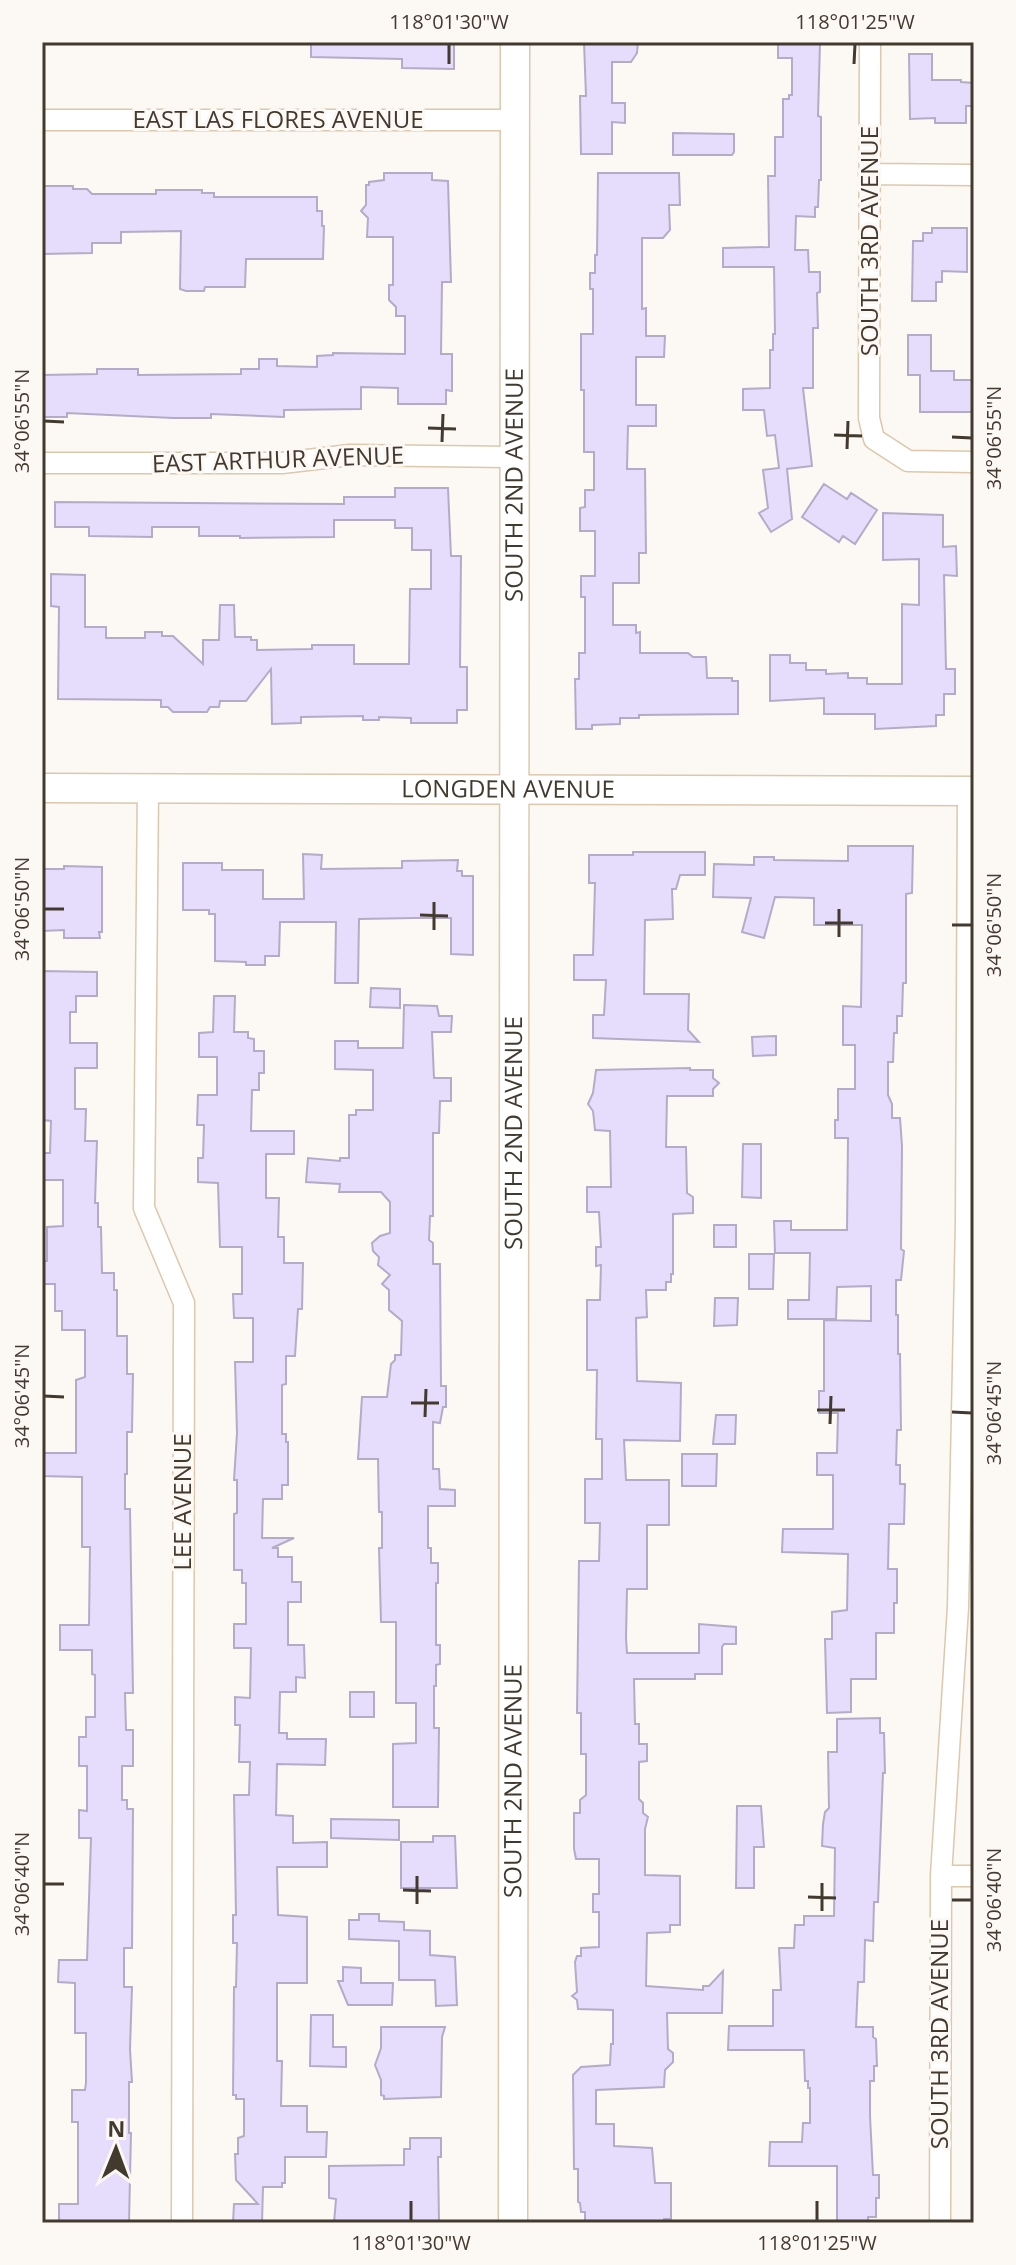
<svg xmlns="http://www.w3.org/2000/svg" width="1016" height="2265" font-family="'Open Sans',sans-serif">
<rect width="100%" height="100%" fill="#fcf8f3"/>
<!-- building -->
<path fill="#e6ddfc" stroke="#b4abc9" stroke-width="2" d="M311,42H454V69L402,68V59L311,57Z
M584,42H638L637,53L631,62H612V103H625V123L612,122V154H581L580,96H586Z
M778,42H820L818,116L821,117V180H819L818,207H815V217L796,216L795,250H808L809,272H820V292L817,293L818,328H813V388H803L812,466L787,469L792,519L771,532L759,513L768,508L763,470L779,468L775,435L767,436L764,410H743V389L770,388V350H773V334H775L774,267H723V248L769,247L768,176H775V137H783V99H789V95H792V58H778Z
M909,54H932V80H961V82L974,83V106H966V123H935V118L910,119Z
M673,133L734,134V152L732,155H673Z
M384,173H432V180L448,181L451,282H442L441,354H452V391L446,390V404H398V388L361,387V409L284,410V417L211,414V418H173L67,413V417H42V375L97,374V369H138V375L241,374V369H259V359H277V366L317,367V356L333,355V353L405,354V316H396V307L389,300V285H393V237H367L368,218L361,211L366,205V185H369V182L384,180Z
M598,173H679L680,205H669L670,230L663,238H642V309L646,308V336H665L664,357H636V405H656V426H628L627,469H645L646,553H639V583H613V625H636V633L640,632V653H688L693,657H706L707,678H732V681H738V714L639,715V718H620V724L592,725V729H576L575,679H579V653H585V597H581V576H595V531H580V508L585,507V490H594V452H584V390H581V334H593V289H590V273H595V255H597Z
M42,186H73V189H87L92,194H156V190H202V193H214V197H317V211H322V226H324L323,259H246L245,287H205L204,291H186L180,289L181,231L121,232V243H92V253L42,254Z
M932,228H967V272L942,271V282H936V301H912L913,241H923V233H932Z
M908,335H931V371H954V380H972V412H920V375H908Z
M824,484L847,499L851,493L877,510L855,544L843,536L839,542L802,517Z
M395,488H448L451,556H461L460,667H467V710H457V723H411V718L379,717V720H363V716L301,717V723L272,724L271,669L246,701H220L219,707H210L207,712H173L168,707H161V700L58,699L59,607L51,606V574L85,575V627H106V638H145V632H162V636H173L203,664V640H219L220,605H234L235,637H251V640H257V650L312,649V645H354V664H409L410,589H431V550H412V528H395V520H334V537L240,538V536H199V527H152V537L89,536V527H55V502L344,504V497H395Z
M883,513L943,515V547L956,546L957,576L944,575L946,669H955V694H944V715H936V726L875,729V714H824V698L770,701V655H790V663H806V670H826V674L848,673V678H867V684H902V604L919,605V559L883,560Z
M848,846H913L912,893L906,894V983H903L902,1016H897V1033H894L893,1062H888V1095L892,1104V1118H900L902,1146L901,1249L904,1251L901,1280H896V1315H898V1354H900L901,1430H897L896,1465H900V1484H905L904,1524H889L888,1569H897V1603H894V1633H876V1679H851V1712L827,1713L825,1639H832V1612L847,1610L848,1554L782,1552L783,1529H833V1475H817V1453H837L838,1413H819V1391H824V1320L871,1321V1286L837,1287L836,1319H788V1300H809L810,1253H775L774,1221H791V1230H847L848,1138H835V1120H838V1089H855V1045H843V1006L861,1007L862,925H814V898L775,897L764,938L742,932L751,898L713,897L714,864L754,865V857H774V860L848,861Z
M633,852H705V875H680L676,889H672L673,919L645,920L644,994H689L688,1030L699,1042L593,1038V1015H604L606,980H574V955H593L595,883H589V855H633Z
M303,854L322,855L321,869L402,868V861L458,860L457,871H462V876H473V955L451,954V918H414L359,919L358,983H335L336,922H280L279,956H265V965H246V962L215,961V914H209V910H183V863H222V870H263V899H304Z
M64,866L102,867V932H99L100,938H64V930L42,931V869H64Z
M42,971L97,972V996H76V1012H70V1043H97V1068H75V1109H86L85,1141H97L95,1203H98V1227H101L102,1273H114V1290H117V1336H127V1374H133L132,1432H127V1474H125V1509H130L133,1693H125L126,1730H133V1766H122V1800H127V1809H133L132,1948H124V1987H132L130,2049L132,2082H129V2133H131L129,2223H59V2204H78V2122H72V2090H85L86,2083V2033H75V1983L58,1982L59,1960H87L91,1838H79V1810L87,1811V1766H79V1737H86V1717H95V1675L92,1674V1650H60V1625H89L90,1547H82V1477L42,1476V1453H76V1380L85,1377V1330H62V1311H55V1284H42V1261H47V1227L63,1226V1180H43L44,1153H50L51,1121L43,1120Z
M371,988L400,989V1008L370,1007Z
M214,996H235L234,1032H248V1038L254,1039V1051H264V1073H259V1090H252L251,1131H294V1154H266V1198H279L278,1237H284V1263H303L302,1309H298L295,1356H286V1384L282,1385V1434H286V1442H288V1485H282V1499H263L262,1538H294L272,1548H278V1557H292V1582H301V1602H288V1645H304L305,1678L296,1677V1692H280L279,1733H287V1739H326L325,1765L277,1764L276,1815L293,1816V1843L327,1842V1867H277L278,1915L307,1917V1983H277V2061H282L281,2106H307V2132H327L326,2157H285V2183H282V2187H263L262,2223H233L234,2204H258L236,2180L235,2154H238V2138L244,2136V2099H236V2095H233L234,1987H236L237,1943H233V1915H236L234,1795H249L250,1762H239L240,1725H235V1697L250,1698L251,1648H234V1624H246V1583H242V1570H234V1514L237,1513V1480H234L237,1433L235,1362H253V1318H234L233,1294H242V1247H220L218,1183L198,1182V1158H203L204,1125H197L198,1095H217V1057H199V1033L213,1032Z
M404,1005L437,1006L439,1016H452L451,1032H432L434,1078H451V1101H440L439,1133H433V1216H430L429,1240L433,1243V1264H440L441,1386H446V1407H443L440,1423L433,1422V1469H439L440,1489L455,1490V1506H428V1548H431V1563H438V1583H436V1645H440V1664L436,1665V1686H434V1728H439L438,1807H393V1744L416,1743V1703H396V1622H381L379,1548H382V1512H379L378,1459H358L362,1397H387L391,1364L395,1360V1355H401L402,1321L389,1310V1290L382,1284L390,1275L378,1265L379,1257L373,1251L372,1243L380,1236L390,1233V1202L381,1192H339L340,1184L306,1182L308,1158L340,1161V1158H349V1115H356V1110H373V1070L335,1069V1041H358V1048H403Z
M776,1036V1055L753,1056L752,1037Z
M690,1068V1070H713V1078L719,1083L713,1089V1096H667L666,1147H686L687,1193L693,1197V1213L673,1214V1274H671V1282H666V1290H646L647,1317L636,1318L637,1381L681,1383L680,1441L624,1440L626,1480H669V1525H647V1589H627L626,1638L627,1653H699V1624L736,1627V1644H724L722,1647V1674H695V1679H634L635,1724H639V1744H647V1761L639,1762V1799L643,1803V1813L648,1817L645,1829V1875L680,1876V1925H670V1932L647,1933L646,1986L703,1990V1986H709L723,1971L722,2013H667L668,2049L673,2053V2062L665,2070L664,2087L596,2090V2124H614V2146L652,2148L655,2183H671V2219H664V2223H585V2212H581L580,2203L578,2202V2169H574L573,2075L581,2067L610,2065L611,2044H613V2010L578,2009L577,2000L572,1996L577,1992L575,1962L577,1956H581V1948L599,1947V1912H593V1894H599V1859H576L574,1849V1813H580V1800L586,1795V1754H581V1713H577L579,1561H599L600,1523H585V1479H602V1439H596L597,1370H587V1300H600L601,1265L596,1266V1247H601L599,1212H587V1187H611L610,1131L595,1130L593,1111L588,1104L593,1093L596,1070Z
M743,1144H761V1198L742,1197Z
M714,1225H736V1247H714Z
M749,1254H774L773,1289H749Z
M715,1298H738L737,1325L714,1326Z
M716,1415H736L735,1444H713Z
M682,1454H717L716,1486H682Z
M350,1692H374V1717H350Z
M880,1718V1733H884L885,1773H883L878,1902H874L873,1941L865,1940L864,1982H858L856,2027H873V2037L876,2039L877,2066H874V2081H870V2116L873,2175H879V2198H876V2217H868V2223H837V2166H769L770,2142H802L803,2123H810V2088H808V2081H805L804,2050H728L729,2026H773V1990H781L779,1948H794L795,1925H804V1916H834L835,1848L822,1846L823,1824L825,1812L829,1808L828,1752H837V1719Z
M737,1806H761L764,1847H754V1888H736Z
M331,1819L399,1820V1840L331,1838Z
M433,1836H455L457,1888H401V1842H433Z
M359,1914H379V1921L404,1922V1930L430,1931V1955L455,1957L457,2005L436,2006L435,1980H399V1941L349,1939V1920H359Z
M343,1967L361,1968V1983H393L392,2005H348L338,1981H343Z
M311,2015H333V2047H346V2067L310,2066Z
M381,2027H445L442,2037L441,2097L384,2099V2096L381,2095V2080L375,2065L381,2048Z
M410,2138H441V2157H438L439,2222L334,2223L336,2199L329,2198V2166L404,2165V2149H410Z"/>
<g fill="none" stroke-linecap="round" stroke-linejoin="round">
<defs>
<path id="street" d="M870,42L869,418L874,439L908,461L974,462
M42,120H514
M869,174L974,175
M42,463H282L350,455L515,457
M148,788L144,1208L184,1303L182,2223
M941,1876H974
M940,2223L941,1876L958,1607L966,1223L968,791"/>
<g id="secondary">
<path id="s1" d="M42,788L974,791"/>
<path id="s2" d="M513,2223L515,42"/>
</g>
</defs>
<!-- street casing -->
<use href="#street" stroke="#dcc8ac" stroke-width="23"/>
<!-- secondary casing -->
<use href="#secondary" stroke="#dcc8ac" stroke-width="31"/>
<!-- street -->
<use href="#street" stroke="#fff" stroke-width="20"/>
<!-- secondary -->
<use href="#secondary" stroke="#fff" stroke-width="28"/>
</g>
<!-- ticks -->
<path fill="none" stroke="#423a2f" stroke-width="3" d="M449,64V44M854,64L855,44M44,421L64,422M428,428L456,429M834,435L862,436M952,437L972,438M442,442L443,414M847,449L848,421M44,909H64M420,915L448,916M825,923H853M952,925H972M434,930V902M839,937V909M44,1396L64,1397M411,1403H439M817,1410H845M952,1412L972,1413M425,1417L426,1389M830,1424L831,1396M44,1884H64M403,1890L431,1891M808,1897L836,1898M952,1900H972M417,1904V1876M822,1911V1883M411,2221V2201M817,2221V2201"/>
<g text-anchor="middle" stroke-width="6" stroke-linejoin="round" paint-order="stroke">
<!-- street labels -->
<g font-size="24" fill="#423a2f" stroke="#fcf8f3">
<text x="278" y="128">EAST LAS FLORES AVENUE</text>
<text transform="translate(870 241) rotate(-90)" y="8">SOUTH 3RD AVENUE</text>
<text transform="translate(278 460) rotate(-2)" y="8">EAST ARTHUR AVENUE</text>
<text dy="8" stroke="none"><textPath href="#s2" startOffset="1738">SOUTH 2ND AVENUE</textPath></text>
<text dy="8" stroke="none"><textPath href="#s1" startOffset="466">LONGDEN AVENUE</textPath></text>
<text dy="8" stroke="none"><textPath href="#s2" startOffset="1090">SOUTH 2ND AVENUE</textPath></text>
<text transform="translate(183 1502) rotate(-90)" y="8">LEE AVENUE</text>
<text dy="8" stroke="none"><textPath href="#s2" startOffset="442">SOUTH 2ND AVENUE</textPath></text>
<text transform="translate(940 2034) rotate(-90)" y="8">SOUTH 3RD AVENUE</text>
</g>
</g>
<!-- border -->
<rect width="1016" height="2265" fill="none" stroke="#fcf8f3" stroke-width="88"/>
<!-- north arrow -->
<g transform="translate(116 2149) rotate(1)" stroke="#fcf8f3" stroke-width="6" paint-order="stroke">
<path d="M0-6L14 30L0 20L-14 30Z" fill="#423a2f"/>
<text y="-12" font-size="22" font-weight="bold" text-anchor="middle" fill="#423a2f">N</text>
</g>
<rect x="44" y="44" width="928" height="2177" fill="none" stroke="#423a2f" stroke-width="3"/>
<g font-size="20" text-anchor="middle" fill="#423a2f">
<text x="449" y="29">118°01'30"W</text>
<text x="855" y="29">118°01'25"W</text>
<text transform="translate(22 421) rotate(-90)" y="7">34°06'55"N</text>
<text transform="translate(994 438) rotate(-90)" y="7">34°06'55"N</text>
<text transform="translate(22 909) rotate(-90)" y="7">34°06'50"N</text>
<text transform="translate(994 925) rotate(-90)" y="7">34°06'50"N</text>
<text transform="translate(22 1396) rotate(-90)" y="7">34°06'45"N</text>
<text transform="translate(994 1413) rotate(-90)" y="7">34°06'45"N</text>
<text transform="translate(22 1884) rotate(-90)" y="7">34°06'40"N</text>
<text transform="translate(994 1900) rotate(-90)" y="7">34°06'40"N</text>
<text x="411" y="2250">118°01'30"W</text>
<text x="817" y="2250">118°01'25"W</text>
</g>
</svg>
